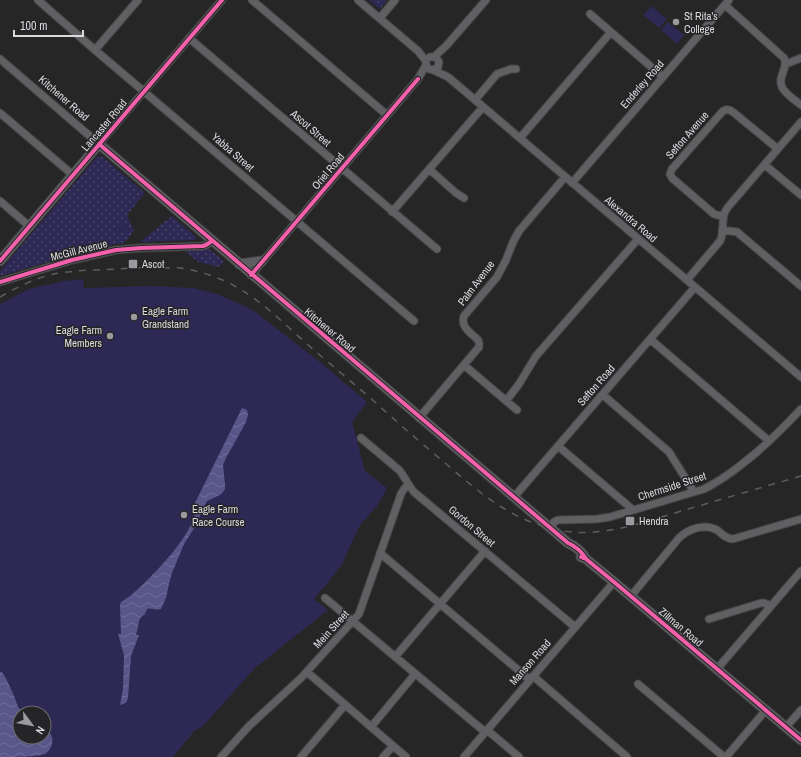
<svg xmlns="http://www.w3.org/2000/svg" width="801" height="757" font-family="'Archivo Narrow',sans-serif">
<defs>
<pattern id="grass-dots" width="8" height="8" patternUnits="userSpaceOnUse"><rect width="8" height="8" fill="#2d2954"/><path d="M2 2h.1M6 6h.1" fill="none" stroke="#4b476c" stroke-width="1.8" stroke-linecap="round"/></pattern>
<pattern id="water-waves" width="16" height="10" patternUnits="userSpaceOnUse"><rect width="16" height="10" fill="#59568a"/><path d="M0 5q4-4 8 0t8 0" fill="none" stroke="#706e9a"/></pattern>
</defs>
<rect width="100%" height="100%" fill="#262627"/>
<!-- grass -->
<path fill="url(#grass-dots)" d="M369,0H387L380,9Z
M99,156L104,158L145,193L127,215L134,231L124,243L116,244L68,256L0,276V271L96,158Z
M172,216L196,237L195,240L140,242Z
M209,249L224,261L219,267L198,262L184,250Z"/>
<!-- pitch -->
<path fill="#2d2954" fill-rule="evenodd" d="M651,6L667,19L659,28L643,15Z
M668,22L684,35L677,44L661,30Z
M124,222L127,230L119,233L116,225Z
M83,279L84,288L150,286L193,288L217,294L253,310L277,329L320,362L367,402L352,422L365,471L387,488L377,506L360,525L341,566L314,599L328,610L255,668L202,727L195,730L173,757H0V304L29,289L64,281ZM20,713H44V737H20Z"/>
<!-- water -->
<path fill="url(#water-waves)" d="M242,408L247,410L248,415L246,422L226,458L223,465L225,484V489L223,492L220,495L207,501L193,530L184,544L172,573L169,584L166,598L161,609C155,611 152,607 147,609L145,614L141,617L139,621L138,627L136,635H139L131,656L128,698L126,703L120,705L123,689L124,655L118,634H121L120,605L121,602C127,598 133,594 138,589C155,573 201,528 195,503Z
M0,672H2C7,679 10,687 14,696C17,702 17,708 23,713H20V737H44V727C49,731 54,737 52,744C51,748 48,752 45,754C36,757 10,757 0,757Z"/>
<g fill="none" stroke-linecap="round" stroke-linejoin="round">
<defs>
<path id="minor" d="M38,0L95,50L414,321
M252,0L387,115
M358,0L418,51L426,61
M725,5L784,58C789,68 777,76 782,87C785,94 795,100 801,105
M590,14L663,77
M380,18L395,0
M189,38L437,249
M95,50L138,0
M430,57H436L439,62L438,67L433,70
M434,57L446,46L486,0
M0,59L99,144L222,0
M426,61V65L429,69L433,70L448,77L801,377
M786,64L801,58
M475,100L497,74L511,69H516
M0,113L73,175
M520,138L611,32
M765,165L801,195
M429,169L456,193L464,198
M572,183L729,0
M0,201L29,226
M392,212L483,107
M723,216L717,215L714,214L672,178L670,174L672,169L722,112C725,109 729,109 733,112L778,149
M722,231H730L737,232L801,286
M251,275L418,79L426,65
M687,280L720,241C726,229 719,218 728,207L801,122
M0,282L72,260L116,250L141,248L203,246L206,245L212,241
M650,339L769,441
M464,365L517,410
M603,395L669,452L694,492
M506,401L519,384L536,356L638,239
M419,418L479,347V343L478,340C471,333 460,327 464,316L497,277L506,260L513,242L519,231L565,177
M361,438L399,470C405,477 408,485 414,492L575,627
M558,446L633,510
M514,497L695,287
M550,528L554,522L558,520L597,519L610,517L704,489C724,479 740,466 757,452C773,438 787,424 801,409
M380,553L530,680
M631,596L679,538C688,529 705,523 717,530C722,534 726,539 733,539L801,519
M325,598L485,732
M709,619L761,603H764L771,606
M395,657L485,551
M717,669L801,571
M307,672L406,757
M533,676L627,757
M638,684L724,757
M371,727L415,674
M786,727L801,710
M487,730L519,757
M221,757L249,726L301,678L359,614L401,494L404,489L408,485
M301,757L345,705
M383,757L393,746
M464,757L614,582
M726,757L766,710"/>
<path id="major" d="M0,261L99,144L568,543C575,546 582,552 586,559
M239,264L262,261
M581,557L586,559L614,582L801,740"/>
</defs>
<!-- minor casing -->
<use href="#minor" stroke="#434345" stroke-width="9"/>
<!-- major casing -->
<use href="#major" stroke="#434345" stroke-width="11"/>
<!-- minor -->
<use href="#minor" stroke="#606062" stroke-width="7"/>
<!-- major -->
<use href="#major" stroke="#5e5d63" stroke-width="9"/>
<!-- rail -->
<path stroke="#5d5d5e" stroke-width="1.5" stroke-dasharray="7 7" stroke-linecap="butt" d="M0,297C15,288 38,277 54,274C75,270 96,270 117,269C132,268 148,267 163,268C169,268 175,267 181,268C194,270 208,274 220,279C254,293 280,320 307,344C330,364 353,383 376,403C398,423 421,443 444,462C481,494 514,523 564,531C603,538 651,520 688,509C726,498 763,487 801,476"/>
<defs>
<path id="cycleway" d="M99,144L568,543C575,546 582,552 586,559
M0,261L222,0
M251,275L418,79
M0,282L72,260L116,250L141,248L203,246L206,245L212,241
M581,557L586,559L614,582L801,740"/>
</defs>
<!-- cycleway casing -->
<use href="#cycleway" stroke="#252528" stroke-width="6"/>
<!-- cycleway -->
<use href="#cycleway" stroke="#f560ab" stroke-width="4"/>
</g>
<!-- markers -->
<g fill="#9b9b9d" stroke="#252528" stroke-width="1.5">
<circle cx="676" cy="22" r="4"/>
<rect x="128" y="259" width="10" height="10" rx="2"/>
<circle cx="134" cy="317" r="4"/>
<circle cx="110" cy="336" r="4"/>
<circle cx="184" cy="515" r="4"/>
<rect x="625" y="516" width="10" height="10" rx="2"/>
</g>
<g text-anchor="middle" stroke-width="3" stroke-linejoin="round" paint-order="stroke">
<!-- poi labels -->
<g font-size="11" fill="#dadadc" stroke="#252528" text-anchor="start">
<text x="684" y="20">St Rita's<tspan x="684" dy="13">College</tspan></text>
<text x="142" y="268">Ascot</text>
<text x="142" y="315">Eagle Farm<tspan x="142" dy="13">Grandstand</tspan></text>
<text x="102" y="334" text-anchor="end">Eagle Farm<tspan x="102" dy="13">Members</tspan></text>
<text x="192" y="513">Eagle Farm<tspan x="192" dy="13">Race Course</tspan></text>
<text x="639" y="525">Hendra</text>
</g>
<!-- street labels -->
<g font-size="11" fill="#dadadc" stroke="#252528">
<text transform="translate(642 84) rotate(-49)" y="4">Enderley Road</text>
<text transform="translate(64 98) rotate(41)" y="4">Kitchener Road</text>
<text transform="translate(104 125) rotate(-50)" y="4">Lancaster Road</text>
<text transform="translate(311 128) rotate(41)" y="4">Ascot Street</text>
<text transform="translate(687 135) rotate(-49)" y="4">Sefton Avenue</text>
<text transform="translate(233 152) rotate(41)" y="4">Yabba Street</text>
<text transform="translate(328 171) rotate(-50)" y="4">Oriel Road</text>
<text transform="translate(631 219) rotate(40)" y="4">Alexandra Road</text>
<text transform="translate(79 250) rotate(-14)" y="4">McGill Avenue</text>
<text transform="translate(476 283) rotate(-53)" y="4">Palm Avenue</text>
<text transform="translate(330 330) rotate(40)" y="4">Kitchener Road</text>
<text transform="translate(596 385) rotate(-49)" y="4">Sefton Road</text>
<text transform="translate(672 486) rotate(-18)" y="4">Chermside Street</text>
<text transform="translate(472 526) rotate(40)" y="4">Gordon Street</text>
<text transform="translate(681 627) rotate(40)" y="4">Zillman Road</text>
<text transform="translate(331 629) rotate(-48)" y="4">Mein Street</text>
<text transform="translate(530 662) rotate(-49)" y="4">Manson Road</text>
</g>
</g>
<!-- north arrow -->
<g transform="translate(32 725) rotate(122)"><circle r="19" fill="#252528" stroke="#6d6d70"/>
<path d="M0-3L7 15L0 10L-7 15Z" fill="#9b9b9d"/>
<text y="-6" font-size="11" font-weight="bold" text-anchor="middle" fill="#dadadc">N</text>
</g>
<!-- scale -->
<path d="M14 30v6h69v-6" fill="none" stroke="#dadadc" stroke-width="2"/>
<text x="20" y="30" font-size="12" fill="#dadadc" stroke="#252528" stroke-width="3" paint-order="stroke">100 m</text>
</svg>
